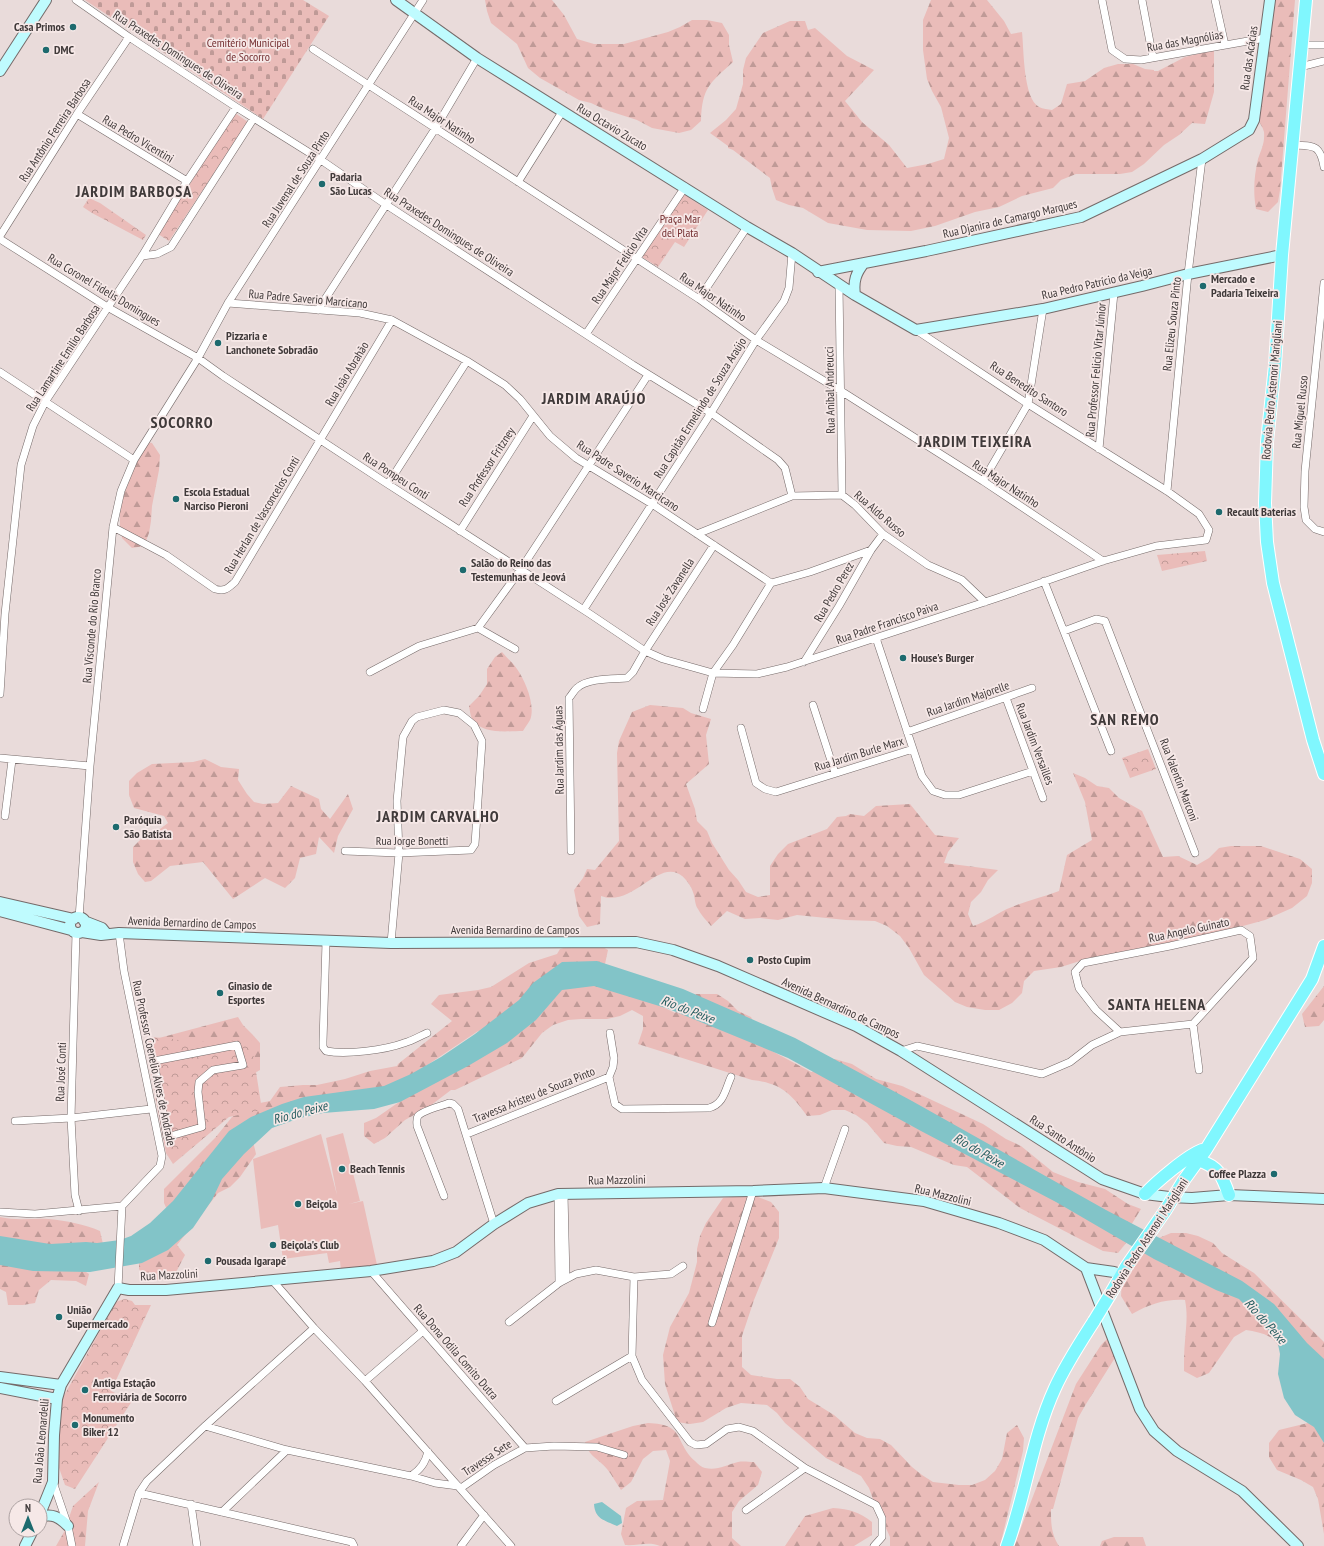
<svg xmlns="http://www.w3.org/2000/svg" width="1324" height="1546" font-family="'PT Sans Narrow',sans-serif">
<defs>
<pattern id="forest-firs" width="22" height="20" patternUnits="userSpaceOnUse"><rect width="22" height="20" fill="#eabcb9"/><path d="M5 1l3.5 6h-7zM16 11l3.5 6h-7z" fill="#bf9a97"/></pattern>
<pattern id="cemetery-stones" width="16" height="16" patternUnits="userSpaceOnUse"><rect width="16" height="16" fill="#eabcb9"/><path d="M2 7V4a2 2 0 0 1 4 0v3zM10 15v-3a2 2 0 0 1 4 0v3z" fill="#bf9a97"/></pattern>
<pattern id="park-crowns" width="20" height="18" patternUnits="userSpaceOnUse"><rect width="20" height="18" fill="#eabcb9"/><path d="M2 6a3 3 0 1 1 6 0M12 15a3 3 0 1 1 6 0" fill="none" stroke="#bf9a97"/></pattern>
</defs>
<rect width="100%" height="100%" fill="#e9dbda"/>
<!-- forest -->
<path fill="url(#forest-firs)" d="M485,0H552L564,15L577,39L594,44H624L668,32L680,27L692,20H707L722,23L729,35V45L733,62C710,83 702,87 701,121L691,130L679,133L652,128L637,120L606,110L591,103L579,100L540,78L528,68L517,44L491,23L487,11Z
M931,0H987L1004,21L1011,34L1022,32C1024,50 1023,98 1039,107C1043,109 1048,109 1052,110L1061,104L1067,84L1085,81L1104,68L1118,64H1133L1145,69L1154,70V71H1158L1185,57L1214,50V92L1205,124L1192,123L1179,135L1164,145L1144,164L1132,172L1120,174H1076L1061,180L1053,188L1022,196L999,207L975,212L935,226L911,231L867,230L828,223L803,208L789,205L776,200L772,188L770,178L733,150L728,148V146L710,133L726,120L736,109L743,84V70L746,58L763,33L790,21H805L808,30L815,28L847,56L874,70L845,101L862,122L889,145L907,168L928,164L944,159L949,138L941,107L932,91L927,79L923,50V20Z
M1270,0H1295L1280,190L1278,202L1268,212L1256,209C1253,192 1254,176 1258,159C1261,150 1265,143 1264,132C1263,127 1259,122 1257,118Z
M144,441L152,443L160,455L159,470L152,506L151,521L149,533L144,546L132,548L122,538L120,526V511L122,499L137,462Z
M502,652C507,658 513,663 517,669C525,680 536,706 530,720C528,724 525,727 523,731C507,731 482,735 472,719C470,715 470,710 469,706L479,696L487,684V669L495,657Z
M650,705L683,708L691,713L711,719L706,735L709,764L686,784L695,809L697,821L707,831L712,843L729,870L738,880L746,892L758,897L770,895V866L778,854L788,844L827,829L837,817L846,816L850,814L864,816L876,806L910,804L935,835L959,838L948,852L944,863L998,870L988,880L981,892L971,902L968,914L973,926C987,922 998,912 1012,907C1028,900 1044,897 1059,891L1067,855L1092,840L1085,802L1073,773L1085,778L1097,786L1109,788L1119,798L1142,811L1163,857L1178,856L1197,865L1209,858L1219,848L1231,846H1261L1300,859L1312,869V883L1307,896L1292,908L1265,920L1162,948L1086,959L1061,967L1034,971L1024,981L1022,993L1012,1003L999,1010H985L967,1007L955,1002L924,975L909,948L900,936L887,926L875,921L846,920L797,915L778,920L760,918L745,919L727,911L711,926C707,921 701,915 698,909C695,905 695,899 694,895C692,887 685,876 677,873C655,864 631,907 601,896L600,924L587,927L579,916L574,890L583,878L587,869L595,870L619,841L617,753L619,741L632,712Z
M205,759L221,767L239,769L238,780L247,794L254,802L263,804L278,803L291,786L319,799L321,809L330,819L348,794L353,809L338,836L334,853L319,837L316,854L300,858L295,878L285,888L265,878L233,899L203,862L170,866L151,881L145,882L138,874L133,862V847L143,837L156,832L168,823L164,816L134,808L129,795V781L137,773L152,764L193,762Z
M574,945L601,946L608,950L605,964L616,983L675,1013L691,994H717L728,1001L738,1011L751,1017L757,1029L759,1042L770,1050L811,1072H812L822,1062L835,1059L852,1064L876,1079L902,1086L983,1124L1006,1139L1021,1146L1053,1172L1078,1182L1105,1189L1128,1204L1141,1209L1128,1230L1126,1243L1118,1253L1103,1251L1020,1208L967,1167L954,1165L911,1147L897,1146L884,1143L867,1123L856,1115L845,1110H832L820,1115L807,1116C791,1093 780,1083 752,1080L638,1044L643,1029V1016L632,1010L620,1016L607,1019H581L568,1020L553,1025L542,1033L522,1058L455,1090H451L430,1106L405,1120L385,1138L374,1144L364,1136V1123L376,1118L497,1034L478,1031L399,1084L296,1104L253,1141L256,1154L240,1177L230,1187L218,1193L177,1245L185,1255L173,1278L147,1281L139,1269V1256L169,1214L164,1203V1189L215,1138L232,1117L255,1104L270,1101L280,1087L303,1085H317L345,1079L370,1071L397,1066L398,1064L452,1021L431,1004L439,995L478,990L491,987L529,963L557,954L560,949Z
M1324,986V1020L1319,1026L1305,1027L1302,1014Z
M238,1017L243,1025L252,1034L260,1043V1070L249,1076L153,1049L159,1038Z
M732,1197H758L771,1202L779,1212V1238L754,1300L742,1336V1367L751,1375L777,1379H790L800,1387L808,1399L834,1415L855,1433L867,1438L880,1439L891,1445L912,1467L922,1475L933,1482L959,1485H972L985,1480L995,1471L1002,1459L1007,1433L1017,1425L1024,1438L1023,1451L1000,1546H890V1537L874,1502L869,1488L861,1476L826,1458L785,1423L777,1413L767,1405L741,1403L726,1408L703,1422L690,1424L677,1422L665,1384L663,1355L670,1327L689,1293L697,1262V1249L700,1236L706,1223L723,1198Z
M0,1217C16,1221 33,1218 49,1219C67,1221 84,1224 100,1231L103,1244L0,1246Z
M1171,1233H1186L1198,1236L1213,1243L1222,1253L1254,1273L1324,1342V1534L1318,1499L1313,1487L1301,1480L1277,1470L1269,1457V1443L1279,1430L1316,1421C1308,1403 1284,1345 1270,1337C1263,1333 1254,1331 1246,1330L1234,1337L1209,1373L1197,1378L1184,1371C1184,1361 1184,1351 1185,1341C1186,1326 1188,1316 1185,1300C1165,1299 1150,1304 1132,1314L1121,1296L1122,1279L1129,1267L1159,1238Z
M0,1262L77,1266L89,1274L86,1286L76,1281L51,1280L39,1290L35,1303L23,1305H8L6,1292L0,1289Z
M1111,1335L1118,1353L1086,1404L1078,1418L1053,1509H1051C1051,1523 1051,1534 1059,1546H1014L1076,1384L1101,1345Z
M648,1423C686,1424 674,1442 695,1461C698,1464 701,1467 705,1468C717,1471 726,1465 738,1462C743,1461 749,1462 754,1462L762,1472L758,1485L739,1501L732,1512V1538L741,1546H660C649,1541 637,1546 625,1545L621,1534L626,1508L637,1501L663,1500L670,1461L666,1450L653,1451L643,1459L631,1482L621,1490C616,1483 612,1475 607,1469C598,1458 589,1457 585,1442L633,1426Z
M99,1482L88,1511L85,1546H56L64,1532L73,1506Z
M833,1508C850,1509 859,1512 872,1522V1535L854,1546H785L805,1516Z
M1114,1537H1143L1146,1546H1100L1102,1541Z"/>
<!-- cemetery -->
<path fill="url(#cemetery-stones)" d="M85,0H303L329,16L263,119Z"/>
<!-- park -->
<path fill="url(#park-crowns)" d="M235,113L248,122L169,241L158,234Z
M683,194L708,210L684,247L675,242L658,267L642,257Z
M89,198L100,203L146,235L143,240L92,213L83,207Z
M1205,551L1207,561L1162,571L1157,555Z
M1148,749L1156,769L1130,778L1122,758Z
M151,1037L174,1039L186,1042L251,1040L262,1110L229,1117L173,1164L166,1153L144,1039Z
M125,1299L132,1301L135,1305H151L111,1391L132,1401L75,1489L65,1485L57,1462L56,1410L115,1304L118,1301Z"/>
<!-- garden -->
<path fill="#eabcb9" d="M229,1046L232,1065L219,1066L217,1048Z
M343,1133L360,1201L349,1204L363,1201L377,1265L341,1271L340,1261L329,1263L327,1253L283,1259L278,1225L261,1229L253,1159L321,1134L337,1195L326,1138Z"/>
<!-- water -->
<path fill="#82c4c8" d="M597,961L683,989L795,1038L912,1101L1106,1210L1242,1281L1274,1304L1307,1343L1324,1359V1443L1314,1427L1295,1415L1284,1398L1278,1374L1280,1354L1277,1339L1239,1299L1216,1290L1154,1259L1056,1202L921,1131L788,1058L669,1009L594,986L562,990L536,1020L507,1043L468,1066L400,1102L374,1109L323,1113L300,1118L272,1128L244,1154L222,1179L212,1200L193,1228L168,1250L142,1263L90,1272L33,1271L0,1265V1236L50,1244L86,1242L97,1243L120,1240L131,1236L150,1223L173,1201L229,1131L251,1117L282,1104L304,1097L384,1086L411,1074L441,1057L475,1034L519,1000L533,983L562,962Z
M602,1502L621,1516L622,1523L617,1526C604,1520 595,1519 594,1504Z"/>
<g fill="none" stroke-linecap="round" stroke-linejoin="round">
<defs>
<path id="street" d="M76,0L129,37L236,107L321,160L385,204L633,365L711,413L778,460L785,468L792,496
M1102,0L1112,50L1125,59L1141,60L1265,38
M1142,0L1153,58
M1215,0L1225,45
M1302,45H1324
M313,49L699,299L756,340L841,391L983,481L1103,561
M1300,67L1324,61
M77,114L187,181
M1293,145C1314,146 1320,144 1324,167
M518,182L562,112
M0,236L77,114L129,37
M0,239L109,308L198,358L223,376L383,481L590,614L645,651L663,659L713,673L757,674L787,667L997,598L1103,561L1156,546L1206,540L1209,530L1199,514L1167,491L1028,404L916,330
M142,256L157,254L171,247L254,118
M1324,283L1305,471L1304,507L1306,520L1315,529L1324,532
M839,285L842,495
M699,299L747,227
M228,303L360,313L392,320L467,361L505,385L520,399L550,436L576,458L652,504L771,583L810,572L871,550
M318,310L435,129L477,58
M586,334L685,187
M0,372L134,460
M1099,449L1114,293
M983,481L1028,404L1043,309
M388,484L467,361
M1167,491L1188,274L1202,159
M113,527L166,555L215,589C225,592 228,588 235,582L392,320
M460,531L533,416
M697,534L792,496L842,495L855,505L883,534L928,565L962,580L985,602
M1044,581L1111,751
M584,609L711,413L756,340L784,301L789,288L792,253
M478,628L521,569L648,375
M1064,631L1096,619L1105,621L1195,853
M876,638L922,776L933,791L945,795H959L1033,771
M804,662L839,606L871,550L883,534
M370,672L419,646L478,628L515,649
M0,694L5,614L21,465L33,426L45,402L142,256L187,181L236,107
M1006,698L1043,798
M813,705L835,773
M703,709L713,673L733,645L771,583
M741,728L756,783L765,789L776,792L913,749
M907,732L1032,688
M0,758L90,766
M5,816L12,760
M345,851L399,853L471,850L475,844L482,741L474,725L459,713L444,710L417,717L412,721L403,737L397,801L399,853L391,943
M571,851L569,698C572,695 574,690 577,688C587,678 613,679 627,678L633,672L645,651L714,545
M79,918L90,766L113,527L121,491L134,460L198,358L228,303L423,0
M76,933L71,1118L75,1195L79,1211
M119,933L124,971L162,1156L160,1166L122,1206
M326,942L323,1042V1047L326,1051C346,1055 385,1050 404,1043C412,1041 420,1036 427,1033
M1193,1024L1199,1070
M610,1033L614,1058L613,1067L609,1077L615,1104L622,1109L709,1108C724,1104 725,1090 731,1077
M237,1045L243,1065L213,1070L199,1082L198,1092L202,1127L167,1137L154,1061Z
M901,1051L917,1046L1042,1074L1070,1062L1092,1045L1120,1032L1193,1024L1253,958L1250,936L1241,930L1170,946L1083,963L1075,972L1079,988L1096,1010L1120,1032
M15,1121L71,1118L151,1109
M467,1134L609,1077
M824,1188L845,1129
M558,1194L559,1283
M564,1194L566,1279
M444,1196L417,1126C417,1123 416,1119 418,1116C423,1110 442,1106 449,1103L453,1104L458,1109L494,1224
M0,1212L35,1214L122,1206
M371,1271L525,1448
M634,1277L632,1356L642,1380L690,1442L696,1445L706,1444L727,1429L739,1427L753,1431L805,1468L876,1505L882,1518V1537L874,1546
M273,1281L314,1328L365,1381L511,1546
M118,1288L122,1206
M509,1322L559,1283L576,1274L596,1270L634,1277L671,1274L683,1266
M712,1323L753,1191
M365,1381L423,1331
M556,1401L632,1356
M205,1426L287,1450L411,1476C421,1469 425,1463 428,1452
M411,1476L435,1483L458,1486
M53,1482L68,1526L72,1546
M461,1488L494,1465L525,1448L554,1446L597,1447L624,1455
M139,1493L352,1542L354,1546
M191,1504L197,1546
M746,1510L805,1468
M222,1512L287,1450
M123,1546L139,1493L147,1481L205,1426L314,1328
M461,1546L484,1515"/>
<path id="secondary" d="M396,0L477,58L747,227L792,253L855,295L916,330L1043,309L1142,286L1188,274L1282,255
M0,71L46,0
M818,272L926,251L1081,217L1202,159L1249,130L1254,120L1270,0
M855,295C853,281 856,273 864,263
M0,902L74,919
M0,911L71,930
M70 925a8 8 0 1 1 16 0a8 8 0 1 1-16 0Z
M84,921L102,928L106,933
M82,932L101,935L119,933L391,943L636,942L673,950L718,966L856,1026L901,1051L1102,1179L1145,1194L1169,1197L1192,1198L1229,1195L1324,1199
M1086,1268L1140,1409L1154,1431L1177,1451L1242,1491L1298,1546
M0,1377L61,1385
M0,1388L57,1399
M40,1514L53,1482L54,1435L57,1399L61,1385L118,1288L129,1290H166L371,1271L433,1261L456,1252L494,1224L528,1203L558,1194L753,1191L824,1188L924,1201L999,1223L1044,1240L1086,1268L1114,1272L1121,1274
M40,1517C52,1513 59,1517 68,1526
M25,1546L33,1530"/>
<path id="primary" d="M1306,0L1282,255L1275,365L1267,442L1265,503L1267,542L1273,583L1313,740L1324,774
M1198,1160C1219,1167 1222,1175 1229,1195
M1184,1180L1205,1151L1312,979L1324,946
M1145,1194C1156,1182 1188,1155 1202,1150
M1111,1293L1126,1267L1165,1211
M1007,1546C1026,1494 1032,1438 1055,1388C1066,1364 1080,1343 1094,1321"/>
</defs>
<!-- street casing -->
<use href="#street" stroke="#756a69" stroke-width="8"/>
<!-- secondary casing -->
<use href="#secondary" stroke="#756a69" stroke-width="12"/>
<!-- primary casing -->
<use href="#primary" stroke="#fff" stroke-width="14"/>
<!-- street -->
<use href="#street" stroke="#fff" stroke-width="7"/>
<!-- secondary -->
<use href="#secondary" stroke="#bffbfe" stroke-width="10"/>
<!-- primary -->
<use href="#primary" stroke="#80f7fe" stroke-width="12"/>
<defs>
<path id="primary-bridge" d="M1165,1211L1184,1180
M1094,1321L1111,1293"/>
</defs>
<!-- primary-bridge casing -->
<use href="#primary-bridge" stroke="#fff" stroke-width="14" stroke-linecap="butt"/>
<!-- primary-bridge -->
<use href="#primary-bridge" stroke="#80f7fe" stroke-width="12"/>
</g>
<!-- markers -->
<g fill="#1d6a6e" stroke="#f6e8e7" stroke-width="1.5">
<circle cx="73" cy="27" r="4"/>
<circle cx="46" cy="50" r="4"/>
<circle cx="322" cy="184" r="4"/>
<circle cx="1203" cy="286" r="4"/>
<circle cx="218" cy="343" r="4"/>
<circle cx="176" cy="499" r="4"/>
<circle cx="1219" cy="512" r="4"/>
<circle cx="463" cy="570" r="4"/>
<circle cx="903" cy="658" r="4"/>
<circle cx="116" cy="827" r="4"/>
<circle cx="750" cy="960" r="4"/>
<circle cx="220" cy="993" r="4"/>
<circle cx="342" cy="1169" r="4"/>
<circle cx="1274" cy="1174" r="4"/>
<circle cx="298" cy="1204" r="4"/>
<circle cx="273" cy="1245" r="4"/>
<circle cx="208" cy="1261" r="4"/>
<circle cx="59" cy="1317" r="4"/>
<circle cx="85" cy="1390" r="4"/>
<circle cx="75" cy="1425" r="4"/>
</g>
<g text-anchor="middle" stroke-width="3.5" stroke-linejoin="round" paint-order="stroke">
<!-- poi labels -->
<g font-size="12" font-weight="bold" fill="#403a3a" stroke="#f6e8e7" text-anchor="start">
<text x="65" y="31" text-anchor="end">Casa Primos</text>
<text x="54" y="54">DMC</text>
<text x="330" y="181">Padaria<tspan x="330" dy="14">São Lucas</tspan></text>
<text x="1211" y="283">Mercado e<tspan x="1211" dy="14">Padaria Teixeira</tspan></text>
<text x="226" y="340">Pizzaria e<tspan x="226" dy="14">Lanchonete Sobradão</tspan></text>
<text x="184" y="496">Escola Estadual<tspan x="184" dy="14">Narciso Pieroni</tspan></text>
<text x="1227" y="516">Recault Baterias</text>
<text x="471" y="567">Salão do Reino das<tspan x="471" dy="14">Testemunhas de Jeová</tspan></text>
<text x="911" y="662">House's Burger</text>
<text x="124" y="824">Paróquia<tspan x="124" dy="14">São Batista</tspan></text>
<text x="758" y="964">Posto Cupim</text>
<text x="228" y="990">Ginasio de<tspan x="228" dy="14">Esportes</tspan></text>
<text x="350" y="1173">Beach Tennis</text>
<text x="1266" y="1178" text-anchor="end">Coffee Plazza</text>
<text x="306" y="1208">Beiçola</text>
<text x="281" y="1249">Beiçola's Club</text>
<text x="216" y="1265">Pousada Igarapé</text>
<text x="67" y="1314">União<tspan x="67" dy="14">Supermercado</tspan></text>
<text x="93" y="1387">Antiga Estação<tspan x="93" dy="14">Ferroviária de Socorro</tspan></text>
<text x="83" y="1422">Monumento<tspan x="83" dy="14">Biker 12</tspan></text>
</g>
<!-- street labels -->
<g font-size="12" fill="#403a3a" stroke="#f6e8e7">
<text transform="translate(1185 41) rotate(-10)" y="4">Rua das Magnólias</text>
<text transform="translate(178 55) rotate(33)" y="4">Rua Praxedes Domingues de Oliveira</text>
<text transform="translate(1249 58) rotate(-82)" y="4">Rua das Acácias</text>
<text transform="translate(442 120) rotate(33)" y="4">Rua Major Natinho</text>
<text transform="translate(612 127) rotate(31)" y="4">Rua Octavio Zucato</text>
<text transform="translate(55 130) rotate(-57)" y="4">Rua Antônio Ferreira Barbosa</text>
<text transform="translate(138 139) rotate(31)" y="4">Rua Pedro Vicentini</text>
<text transform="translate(296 179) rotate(-57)" y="4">Rua Juvenal de Souza Pinto</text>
<text transform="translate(1010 219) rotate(-13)" y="4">Rua Djanira de Camargo Marques</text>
<text transform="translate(449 232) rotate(33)" y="4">Rua Praxedes Domingues de Oliveira</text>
<text transform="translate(620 265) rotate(-56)" y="4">Rua Major Felício Vita</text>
<text transform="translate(1097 283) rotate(-13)" y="4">Rua Pedro Patrício da Veiga</text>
<text transform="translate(104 290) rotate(31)" y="4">Rua Coronel Fidelis Domingues</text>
<text transform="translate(713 297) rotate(34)" y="4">Rua Major Natinho</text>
<text transform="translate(308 299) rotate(5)" y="4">Rua Padre Saverio Marcicano</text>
<text transform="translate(1172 324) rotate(-84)" y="4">Rua Elizeu Souza Pinto</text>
<text transform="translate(63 358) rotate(-57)" y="4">Rua Lamartine Emilio Barbosa</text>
<text transform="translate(1096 370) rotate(-85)" y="4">Rua Professor Felicio Vitar Júnior</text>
<text transform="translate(347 374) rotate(-59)" y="4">Rua João Abrahão</text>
<text transform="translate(1029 389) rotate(33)" y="4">Rua Benedito Santoro</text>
<text transform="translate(830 390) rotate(-91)" y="4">Rua Anibal Andreucci</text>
<text transform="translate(1272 390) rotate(-85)" y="4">Rodovia Pedro Astenori Marigliani</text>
<text transform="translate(700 408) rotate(-58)" y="4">Rua Capitão Ermelindo de Souza Araújo</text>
<text transform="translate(1300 412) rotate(-84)" y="4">Rua Miguel Russo</text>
<text transform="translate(487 467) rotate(-57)" y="4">Rua Professor Fritzney</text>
<text transform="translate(396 476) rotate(33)" y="4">Rua Pompeu Conti</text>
<text transform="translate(628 476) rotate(33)" y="4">Rua Padre Saverio Marcicano</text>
<text transform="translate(1006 484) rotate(33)" y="4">Rua Major Natinho</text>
<text transform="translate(880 514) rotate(41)" y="4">Rua Aldo Russo</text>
<text transform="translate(262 515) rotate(-59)" y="4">Rua Herlan de Vasconcelos Conti</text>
<text transform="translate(670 592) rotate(-57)" y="4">Rua José Zavanella</text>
<text transform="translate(834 592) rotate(-60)" y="4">Rua Pedro Perez</text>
<text transform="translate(887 623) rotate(-19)" y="4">Rua Padre Francisco Paiva</text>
<text transform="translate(92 626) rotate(-85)" y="4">Rua Visconde do Rio Branco</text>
<text transform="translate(968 699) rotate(-19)" y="4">Rua Jardim Majorelle</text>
<text transform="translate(1035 744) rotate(69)" y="4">Rua Jardim Versailles</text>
<text transform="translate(559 750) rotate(-91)" y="4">Rua Jardim das Águas</text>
<text transform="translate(859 754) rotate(-17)" y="4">Rua Jardim Burle Marx</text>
<text transform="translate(1179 780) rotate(69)" y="4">Rua Valentin Marconi</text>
<text x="412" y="845">Rua Jorge Bonetti</text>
<text transform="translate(192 923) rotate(2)" y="4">Avenida Bernardino de Campos</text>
<text x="515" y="934">Avenida Bernardino de Campos</text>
<text transform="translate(1189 930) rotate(-12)" y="4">Rua Angelo Guinato</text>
<text transform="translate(841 1008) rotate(25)" y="4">Avenida Bernardino de Campos</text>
<text transform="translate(154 1063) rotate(78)" y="4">Rua Professor Coenelio Alves de Andrade</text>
<text transform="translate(61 1072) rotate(-88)" y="4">Rua José Conti</text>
<text transform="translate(534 1095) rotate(-22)" y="4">Travessa Aristeu de Souza Pinto</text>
<text transform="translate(1063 1139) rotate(33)" y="4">Rua Santo Antônio</text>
<text transform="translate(617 1180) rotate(-1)" y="4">Rua Mazzolini</text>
<text transform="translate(943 1195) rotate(14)" y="4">Rua Mazzolini</text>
<text transform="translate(1147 1238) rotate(-57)" y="4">Rodovia Pedro Astenori Marigliani</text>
<text transform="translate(169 1275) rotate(-3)" y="4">Rua Mazzolini</text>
<text transform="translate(456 1352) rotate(49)" y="4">Rua Dona Odila Comito Dutra</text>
<text transform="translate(41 1441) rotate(-85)" y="4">Rua João Leonardelli</text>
<text transform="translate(487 1458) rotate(-33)" y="4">Travessa Sete</text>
</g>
<!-- park labels -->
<g font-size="12" fill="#742f31" stroke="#f6e8e7">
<text x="248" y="47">Cemitério Municipal<tspan x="248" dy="14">de Socorro</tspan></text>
<text x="680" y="223">Praça Mar<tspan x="680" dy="14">del Plata</tspan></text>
</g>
<!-- water labels -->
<g font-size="13" font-style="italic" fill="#245c5f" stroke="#f6e8e7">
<text transform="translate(688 1009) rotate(21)" y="5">Rio do Peixe</text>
<text transform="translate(300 1112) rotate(-15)" y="5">Rio do Peixe</text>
<text transform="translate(979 1150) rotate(30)" y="5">Rio do Peixe</text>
<text transform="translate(1266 1321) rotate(48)" y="5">Rio do Peixe</text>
</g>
<!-- district labels -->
<g font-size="16" font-weight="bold" letter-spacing="1" fill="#403a3a" stroke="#f6e8e7">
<text x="134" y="197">JARDIM BARBOSA</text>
<text x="594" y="404">JARDIM ARAÚJO</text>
<text x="182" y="428">SOCORRO</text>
<text x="975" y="447">JARDIM TEIXEIRA</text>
<text x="1125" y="725">SAN REMO</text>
<text x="438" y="822">JARDIM CARVALHO</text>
<text x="1157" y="1010">SANTA HELENA</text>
</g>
</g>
<!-- north arrow -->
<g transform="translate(28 1518)"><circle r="19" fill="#f6e8e7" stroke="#ada2a2"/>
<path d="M0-3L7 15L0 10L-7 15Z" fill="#1d6a6e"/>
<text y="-6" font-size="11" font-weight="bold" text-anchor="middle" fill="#403a3a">N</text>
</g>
</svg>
